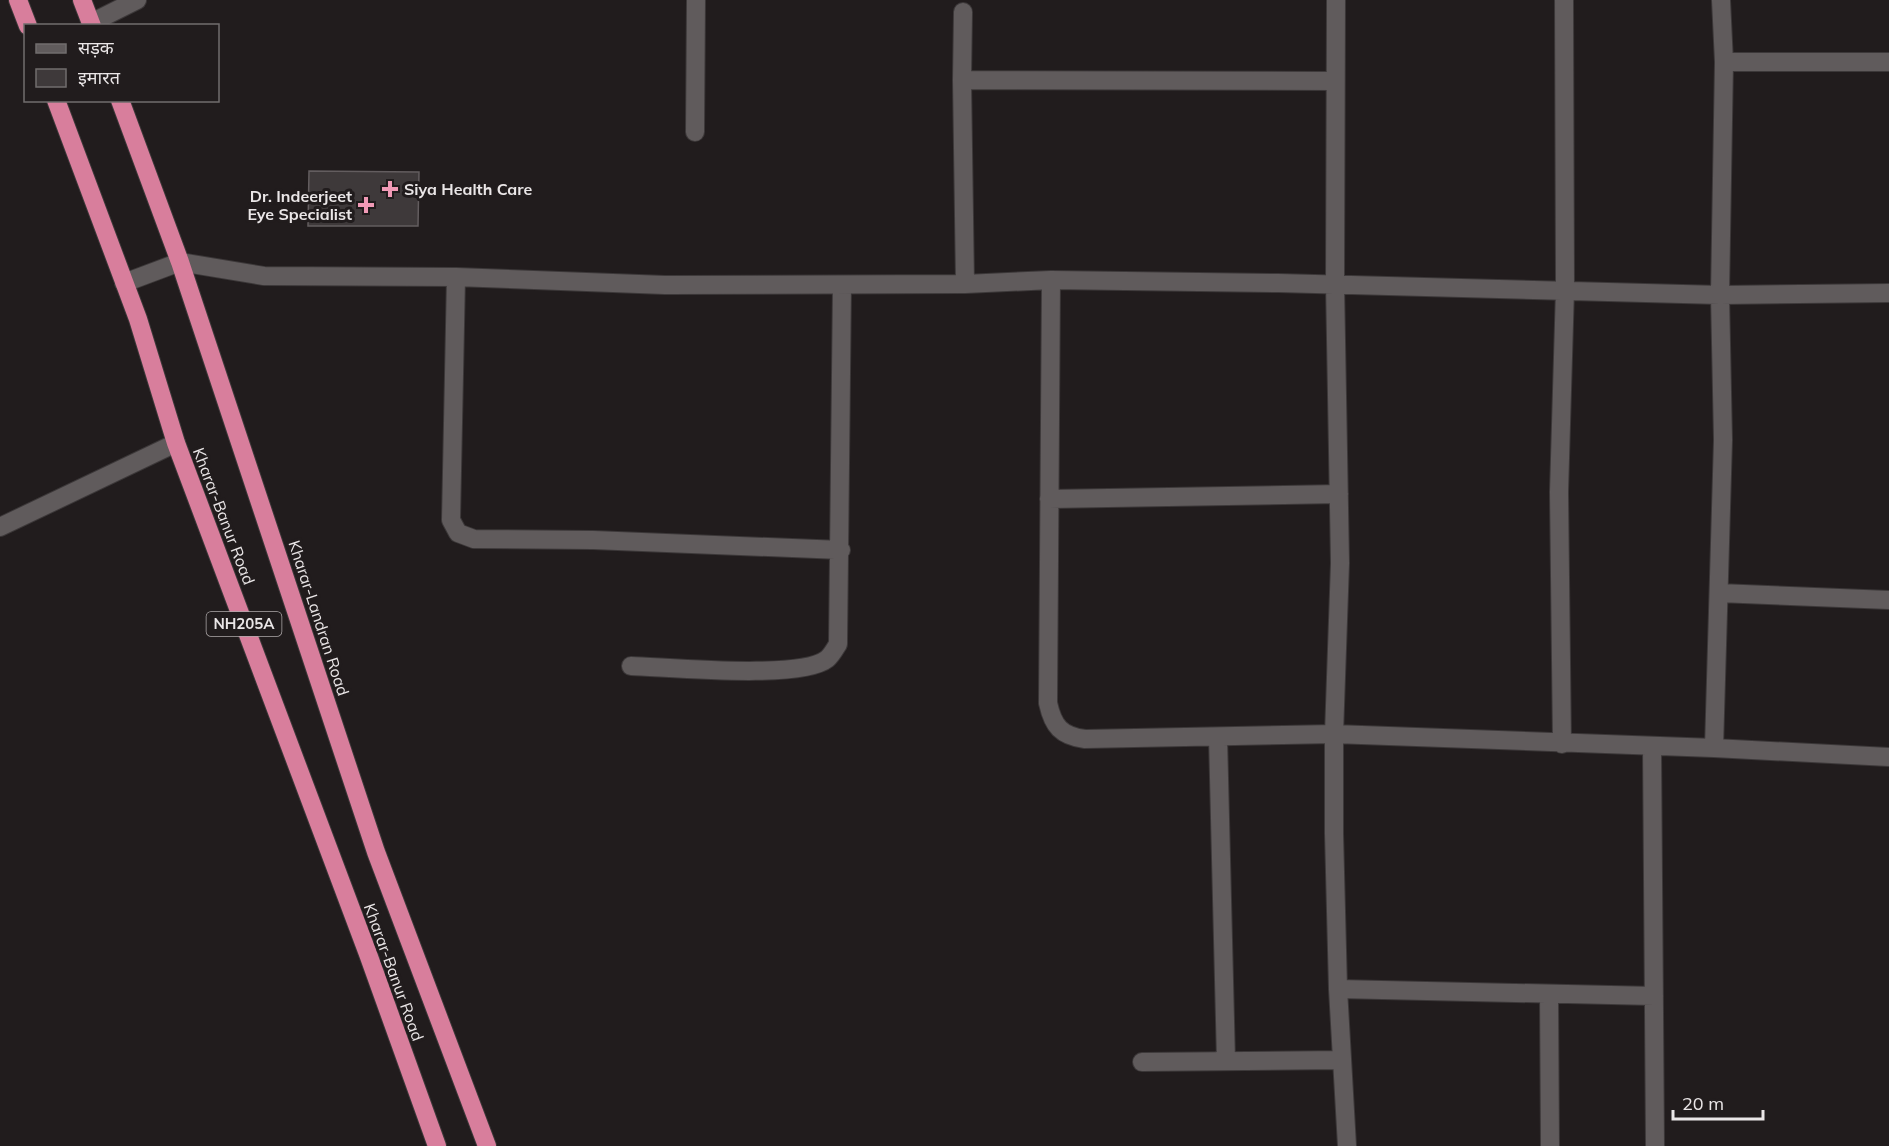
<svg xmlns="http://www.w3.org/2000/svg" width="1889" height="1146" font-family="Mulish,'Noto Sans Devanagari',sans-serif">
<rect width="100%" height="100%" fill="#211c1d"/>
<!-- building -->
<path fill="#3e393a" stroke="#635d5f" stroke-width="1.5" d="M309,171L419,172L418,226H308Z"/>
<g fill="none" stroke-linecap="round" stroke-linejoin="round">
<defs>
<path id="minor" d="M1336,0L1335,284L1340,563L1334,734V833L1338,989L1347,1146
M91,23L137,0
M1724,62H1889
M962,80L963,12
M695,132L696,0
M456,277L451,520L458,533L474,539L593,540L841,550
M1051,280L1048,703C1053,726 1061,736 1085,739L1334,734L1714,748L1723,440L1720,295L1724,62L1721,0
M124,283L180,262L264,276L456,277L665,285L965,284L1051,280L1278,283L1720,295L1889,293
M965,284L962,80L1335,81
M1049,499L1339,494
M0,527L176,443
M1719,593L1889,600
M631,666C668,667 801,680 827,659C831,656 835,649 838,644L842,285
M1218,737L1226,1061
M1562,744L1559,492L1565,289L1564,0
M1652,746L1655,1146
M1714,748L1889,757
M1338,989L1654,996
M1549,994L1550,1146
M1142,1062L1341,1060"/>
<path id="highway" d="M18,0L28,26
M82,0L92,26
M56,100L138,319L176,443L368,954L437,1146
M120,100L180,262L376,852L487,1146"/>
</defs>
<!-- minor casing -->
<use href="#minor" stroke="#3c3839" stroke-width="20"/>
<!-- highway casing -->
<use href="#highway" stroke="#3c3839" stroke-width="20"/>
<!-- minor -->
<use href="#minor" stroke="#605b5c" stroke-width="18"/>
<!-- highway -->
<use href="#highway" stroke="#d87e9c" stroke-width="18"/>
</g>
<!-- markers -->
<g fill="#f09ab6" stroke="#211c1d" stroke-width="2">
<path d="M387 180h6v6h6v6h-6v6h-6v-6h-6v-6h6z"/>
<path d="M363 196h6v6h6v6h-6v6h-6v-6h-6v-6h6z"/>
</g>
<g text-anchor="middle" stroke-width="6" stroke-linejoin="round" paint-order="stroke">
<!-- shield labels -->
<rect fill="#211c1d" stroke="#aea9aa" stroke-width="1.5" x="206.5" y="612" width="75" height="24" rx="4.5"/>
<g font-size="15" font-weight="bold" fill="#eae6e7">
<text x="244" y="629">NH205A</text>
</g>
<!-- poi labels -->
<g font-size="16" font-weight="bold" fill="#eae6e7" stroke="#211c1d" text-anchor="start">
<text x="404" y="195">Siya Health Care</text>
<text x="352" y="202" text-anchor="end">Dr. Indeerjeet<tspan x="352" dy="18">Eye Specialist</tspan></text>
</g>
<!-- street labels -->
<g font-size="16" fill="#eae6e7" stroke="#211c1d">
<text transform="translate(224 516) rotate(69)" y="6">Kharar-Banur Road</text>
<text transform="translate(319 618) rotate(72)" y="6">Kharar-Landran Road</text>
<text transform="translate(394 972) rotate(70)" y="6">Kharar-Banur Road</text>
</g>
</g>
<!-- legend -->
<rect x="24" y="24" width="195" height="78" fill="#211c1d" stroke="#716d6e" stroke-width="1.5"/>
<rect x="36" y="44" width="30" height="9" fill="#605b5c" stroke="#716d6e" stroke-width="1.5"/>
<text x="78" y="54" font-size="18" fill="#eae6e7">सड़क</text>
<rect x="36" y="69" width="30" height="18" fill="#3e393a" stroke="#716d6e" stroke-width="1.5"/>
<text x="78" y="84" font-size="18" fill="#eae6e7">इमारत</text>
<!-- scale -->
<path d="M1673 1110v9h90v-9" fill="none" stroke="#eae6e7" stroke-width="3"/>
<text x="1682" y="1110" font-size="18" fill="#eae6e7" stroke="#211c1d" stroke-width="4.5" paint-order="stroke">20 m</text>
</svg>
